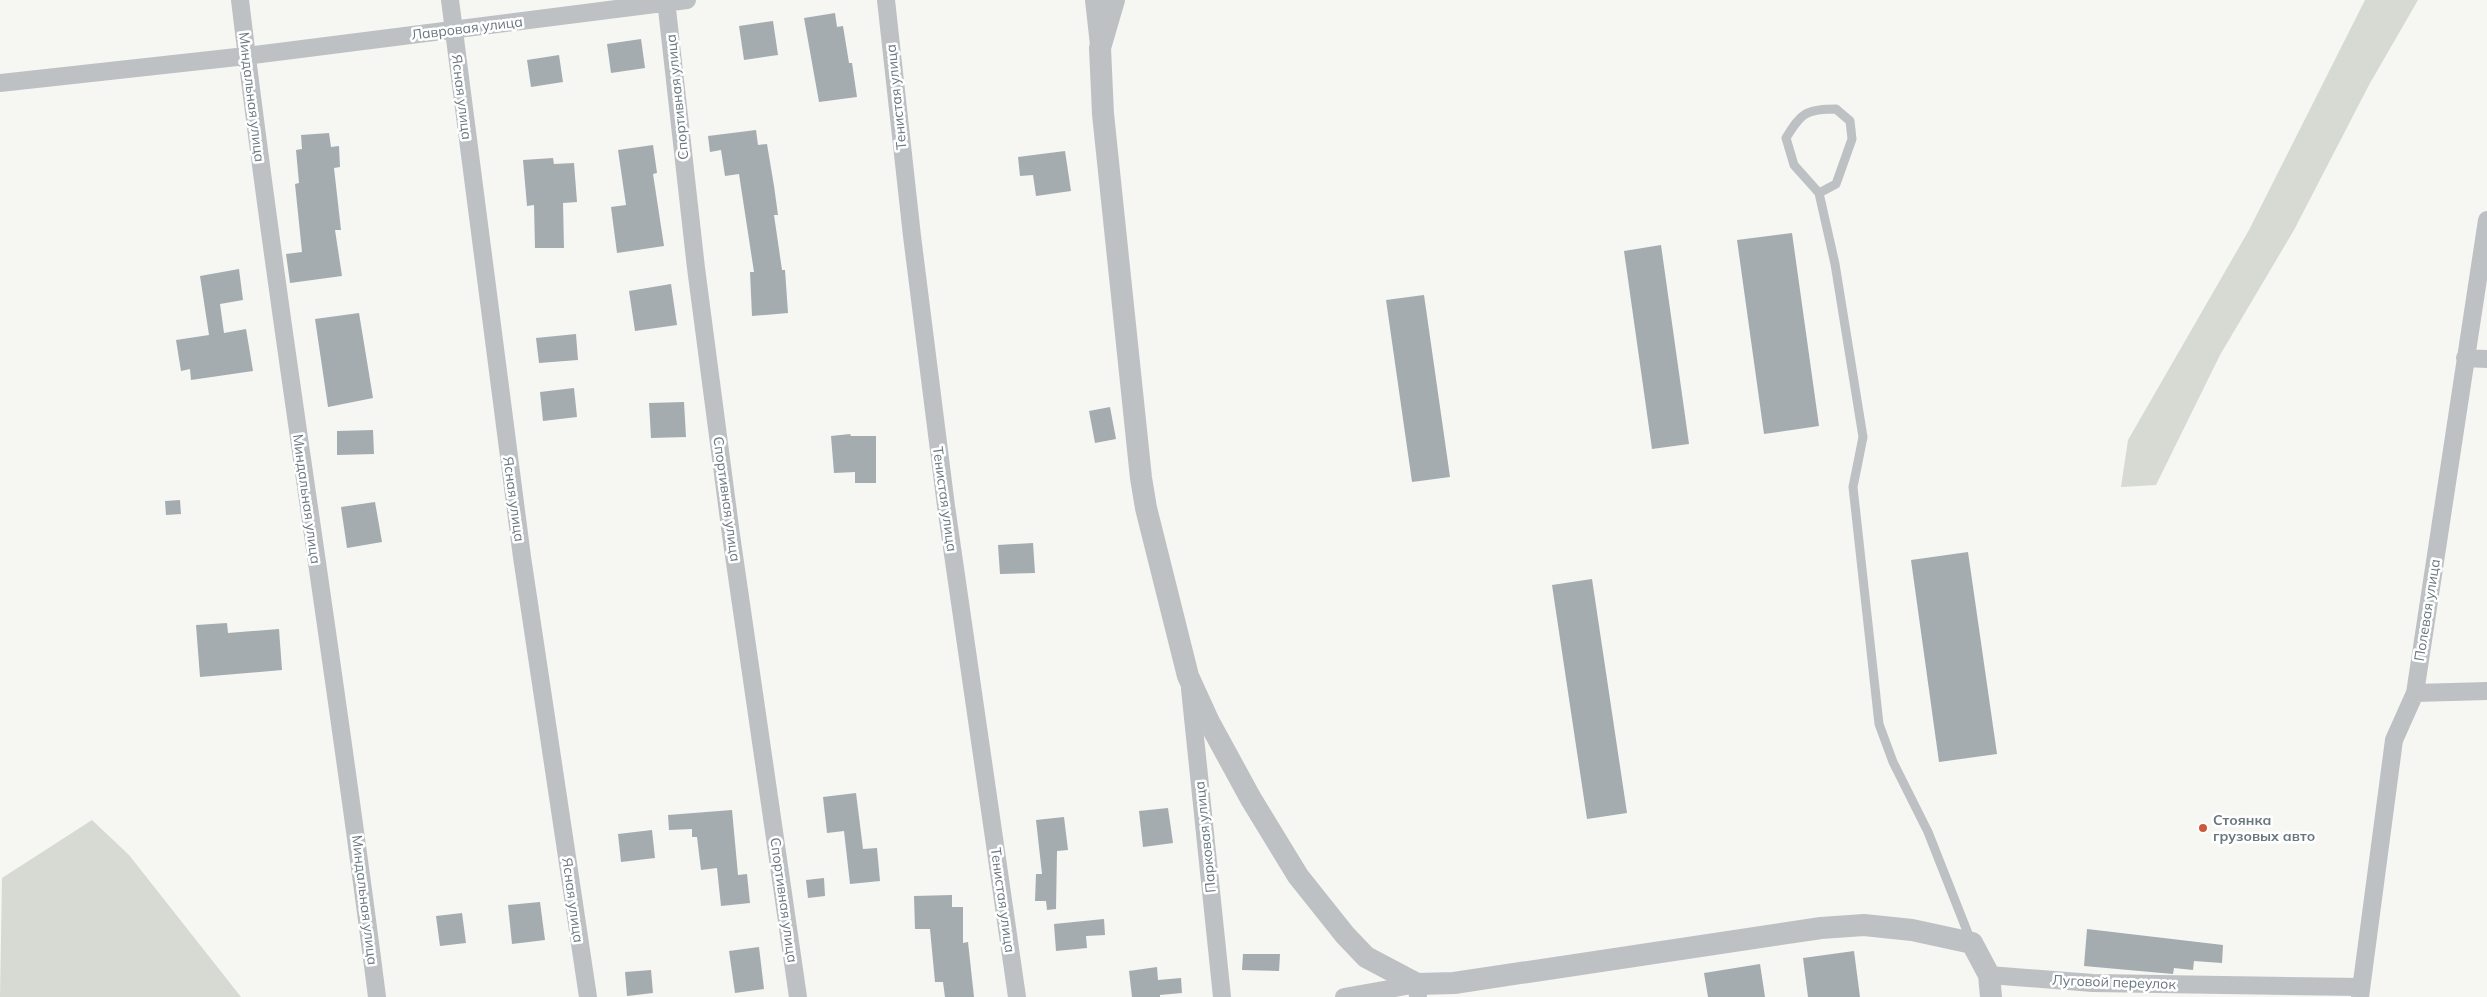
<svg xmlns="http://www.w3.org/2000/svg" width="2487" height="997" font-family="Mulish,sans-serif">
<rect width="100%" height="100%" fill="#f6f6f3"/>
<!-- green -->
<path fill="#d6dad3" d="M2365,0H2418L2369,85L2294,230L2220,355L2156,485L2121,487L2128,440L2249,230Z
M92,820L129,855L241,997H0L2,878Z"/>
<!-- building -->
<path fill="#a4acb0" d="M835,13L837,27L843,26L849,63H852L857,97L819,102L804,18Z
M773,21L778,55L744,60L739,26Z
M641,39L645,68L611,73L607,44Z
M559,55L563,82L531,87L527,60Z
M756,130L758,145L767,144L774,186L778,215H774L782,270H785L788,313L752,316L750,272H754L739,174L725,176L721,150L710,152L708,136Z
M329,133L331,147L339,146L340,167L334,168L341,230H335L342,276L290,283L286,254L302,252L295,184L299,183L296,150L302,149L301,135Z
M653,145L657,173L653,174L664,246L617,253L611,207L626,205L618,150Z
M1065,151L1071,191L1036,196L1033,175L1020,176L1018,157Z
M553,158L554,164L574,163L577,202L563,203L564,248H535L534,205L527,206L523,160Z
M1792,233L1819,426L1764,434L1737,240Z
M1661,245L1689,444L1652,449L1624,251Z
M239,269L243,300L220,304L224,333L246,329L253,371L191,380L190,369L181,371L176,340L209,335L200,276Z
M671,284L677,325L635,331L629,291Z
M1424,295L1450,477L1412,482L1386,300Z
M359,313L373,398L328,407L315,319Z
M576,334L578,360L539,363L536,338Z
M574,388L577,417L543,421L540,392Z
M684,402L686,437L651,438L649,403Z
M1110,407L1116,439L1095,443L1089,411Z
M373,430L374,454L337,455V431Z
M850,434L851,436H876V483H855V472L834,473L831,436Z
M180,500L181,514L166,515L165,501Z
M375,502L382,542L347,548L341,507Z
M1033,543L1035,573L1000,574L998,545Z
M1968,552L1997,754L1939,762L1911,560Z
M1592,579L1627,813L1587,819L1552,585Z
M227,623L228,633L279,629L282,670L200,677L196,625Z
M856,793L863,849L877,848L880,881L850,884L844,831L827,833L823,797Z
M1168,808L1173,843L1143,847L1139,811Z
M732,810L738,875L747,874L750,903L721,906L717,868L701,870L697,837H692V829L669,830L668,815Z
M1064,817L1068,850L1057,851L1056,909L1047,910L1046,901H1035L1036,874H1042L1036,820Z
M652,830L655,858L621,862L618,834Z
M824,878L825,896L808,898L806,880Z
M952,895V907H963V943L968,942L974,997H945L943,982H935L930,929H915L914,896Z
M540,902L545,940L512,944L508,905Z
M462,913L466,943L440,946L436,916Z
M1104,919L1105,935L1086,936L1087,948L1056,951L1054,924Z
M2087,929L2223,945L2222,963L2194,961L2193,970L2174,968L2173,974L2084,966Z
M759,947L764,989L735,993L729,951Z
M1854,951L1860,997H1808L1803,958Z
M1243,954H1280L1279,971L1242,970Z
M1760,964L1765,997H1708L1704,973Z
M1157,967L1158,980L1181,978L1182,993L1160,995V997H1132L1129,971Z
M651,970L653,993L627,996L625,972Z"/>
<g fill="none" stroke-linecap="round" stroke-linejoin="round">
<!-- service -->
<path stroke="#bdc1c4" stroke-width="9" d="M1819,193L1836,184L1852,139L1850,121L1836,109C1806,109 1801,113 1786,138L1794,165L1819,193L1835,264L1863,437L1853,487L1879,724L1893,762L1928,832L1971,941"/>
<!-- minor -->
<path stroke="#bdc1c4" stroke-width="18" d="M240,0C280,333 335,664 377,997
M450,0L522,557L588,997
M666,0L696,268L731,535L798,997
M886,0L912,236L946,506L1017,997
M1094,0L1099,45
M0,83L246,56L687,0
M2465,358L2487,359
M1190,689L1222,997
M2415,693L2487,691
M1989,975L2093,983L2360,987
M1344,997L1417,984L1418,997
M2360,997L2394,740L2415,693L2487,220"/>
<!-- tertiary -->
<path stroke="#bdc1c4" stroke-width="22" d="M1114,0L1100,48L1103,114L1141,478L1146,508L1188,676L1209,722L1251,799L1298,876L1345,935L1366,957L1417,984L1454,983L1821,928L1864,925L1912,930L1972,943L1989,975L1991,997"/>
</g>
<!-- markers -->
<circle fill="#cc593d" stroke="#fff" stroke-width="2" cx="2203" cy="828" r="5"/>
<g text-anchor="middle" stroke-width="5" stroke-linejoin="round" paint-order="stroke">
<!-- street labels -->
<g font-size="14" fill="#697780" stroke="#fff">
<text transform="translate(467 28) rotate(-7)" y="5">Лавровая улица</text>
<text transform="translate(252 97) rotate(83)" y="5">Миндальная улица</text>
<text transform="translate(462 97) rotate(83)" y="5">Ясная улица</text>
<text transform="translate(677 97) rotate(-96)" y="5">Спортивная улица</text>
<text transform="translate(896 97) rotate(-96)" y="5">Тенистая улица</text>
<text transform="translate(307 499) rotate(82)" y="5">Миндальная улица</text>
<text transform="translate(514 499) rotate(82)" y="5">Ясная улица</text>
<text transform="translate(727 499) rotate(82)" y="5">Спортивная улица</text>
<text transform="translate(945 499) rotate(82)" y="5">Тенистая улица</text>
<text transform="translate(2427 610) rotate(-81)" y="5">Полевая улица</text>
<text transform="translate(1205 837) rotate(-96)" y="5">Парковая улица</text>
<text transform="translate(365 900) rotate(83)" y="5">Миндальная улица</text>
<text transform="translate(573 900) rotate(82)" y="5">Ясная улица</text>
<text transform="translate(784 900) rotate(82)" y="5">Спортивная улица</text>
<text transform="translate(1003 900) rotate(82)" y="5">Тенистая улица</text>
<text transform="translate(2114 982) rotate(2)" y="5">Луговой переулок</text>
</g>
<!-- poi labels -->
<g font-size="14" font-weight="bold" fill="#697780" stroke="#fff" text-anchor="start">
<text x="2213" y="825">Стоянка<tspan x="2213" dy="16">грузовых авто</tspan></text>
</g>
</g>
</svg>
